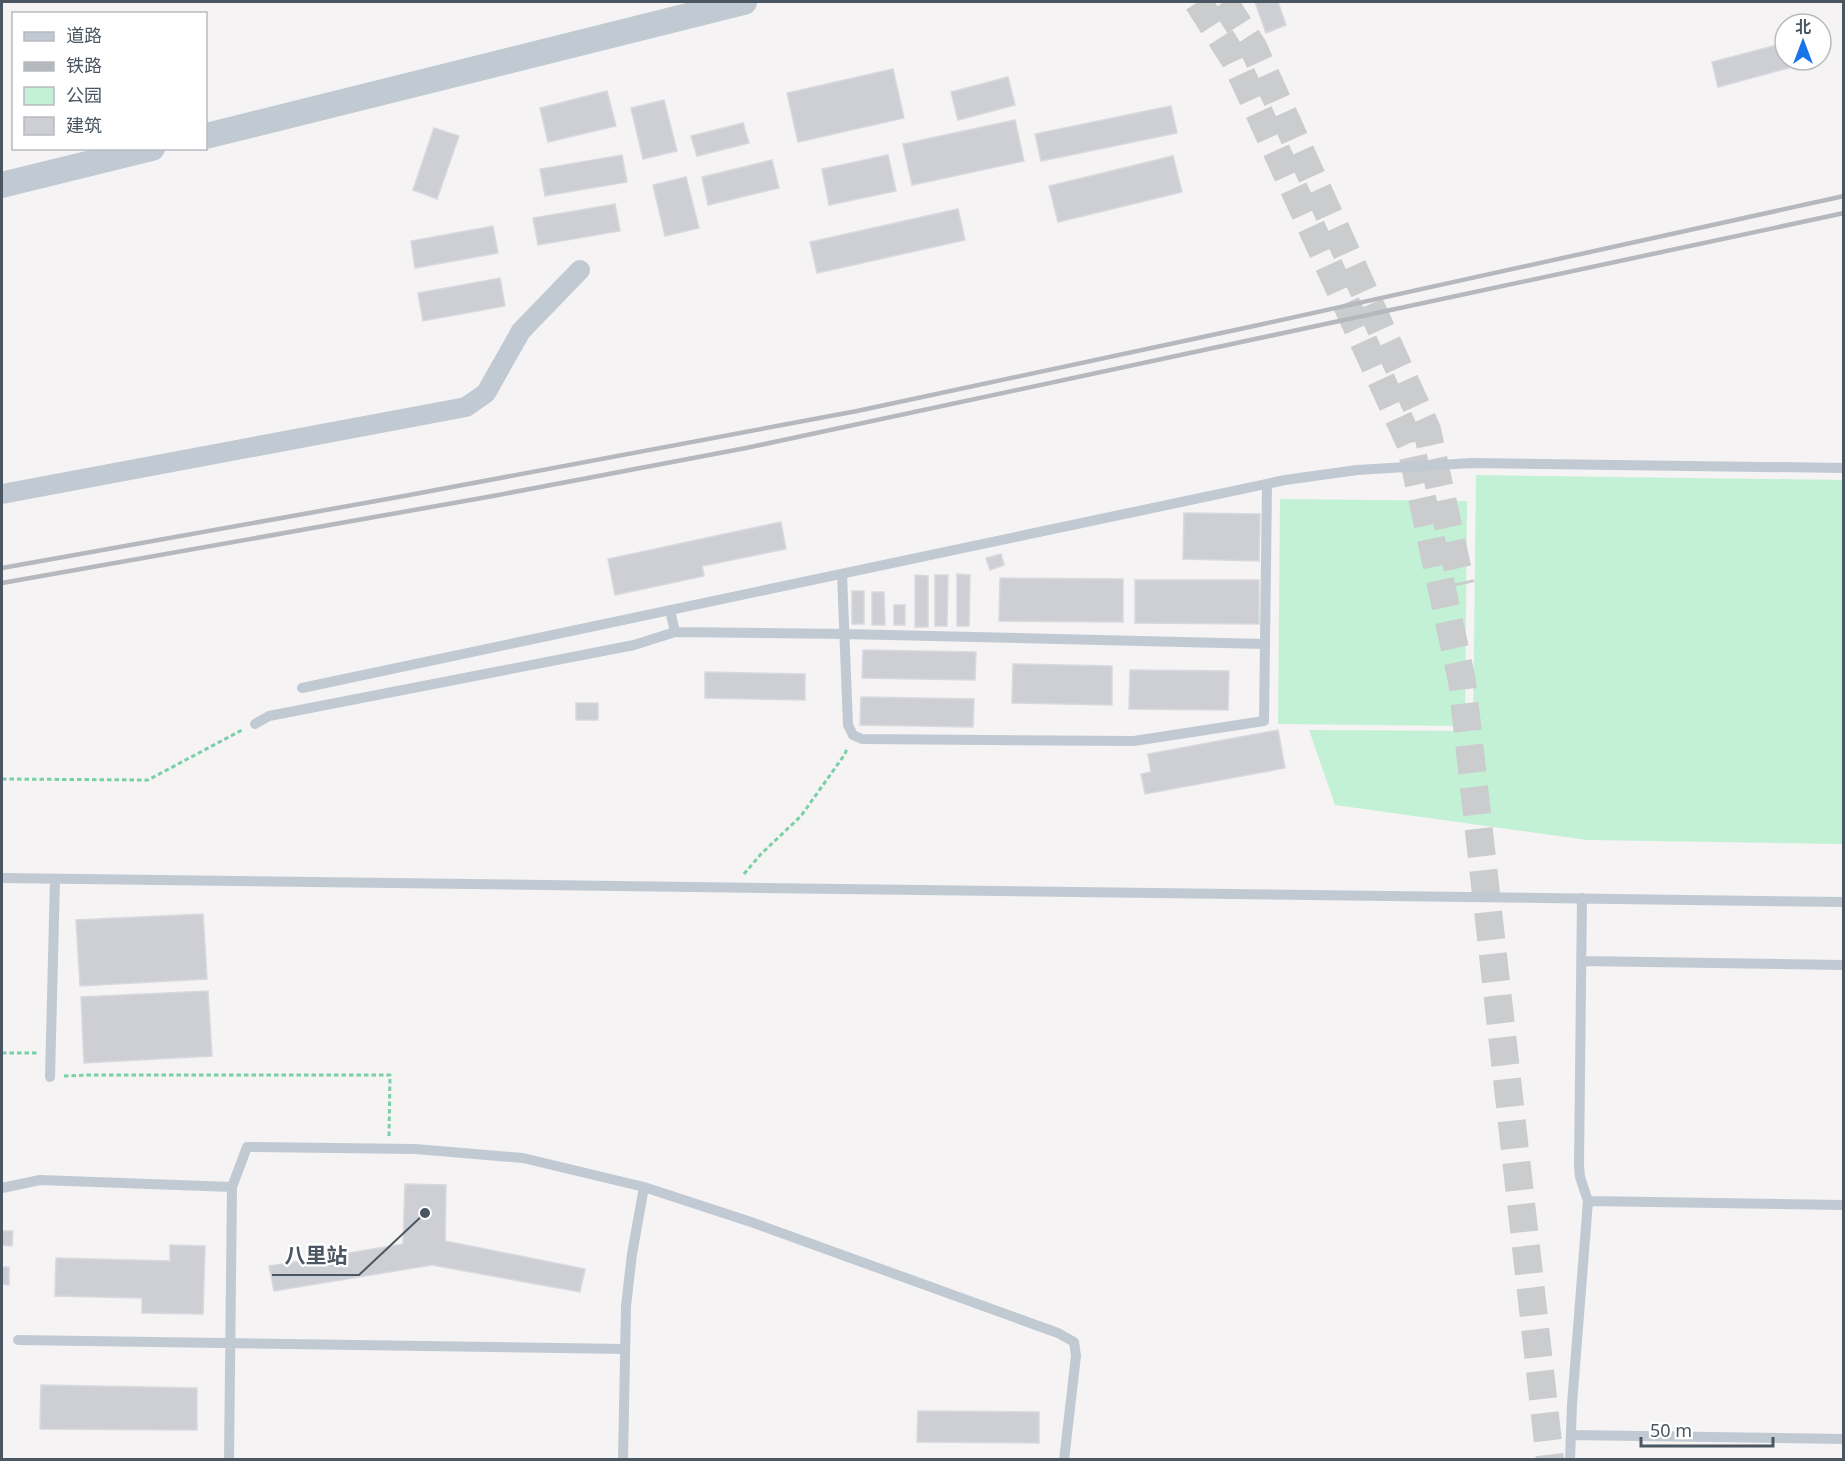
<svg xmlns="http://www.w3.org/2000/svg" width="1845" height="1461" font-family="'Noto Sans','Noto Sans SC',sans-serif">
<rect width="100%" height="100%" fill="#f5f3f3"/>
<!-- green -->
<path fill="#c3f1d5" d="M1476,475L1843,480V844L1588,840L1335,805L1309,730L1473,731Z
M1280,499L1467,501L1465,726L1278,724Z"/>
<!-- building -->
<path fill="#cdcfd5" stroke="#d7d9de" stroke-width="1.5" d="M1255,2H1278L1286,25L1266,33Z
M1785,43V60H1811V62L1718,87L1712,62Z
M893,69L904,118L798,142L787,93Z
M1008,77L1015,105L958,120L951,92Z
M607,91L616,126L548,142L540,108Z
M664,100L677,151L643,159L631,108Z
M1171,106L1177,133L1041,161L1035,134Z
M1015,120L1024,161L912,185L903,144Z
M743,123L749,143L697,156L691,136Z
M434,128L459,136L437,199L413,190Z
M622,155L627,182L545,196L540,169Z
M888,155L896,191L829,205L822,169Z
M1173,156L1182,192L1058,222L1049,186Z
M772,160L779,188L708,205L702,177Z
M686,177L699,228L665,236L653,185Z
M615,204L620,231L538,245L533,218Z
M958,209L965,240L817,273L810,242Z
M493,226L498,253L415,268L411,241Z
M500,278L505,306L423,321L418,293Z
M1184,513L1260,514L1259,561L1183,559Z
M781,522L786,549L702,566L704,576L615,595L608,559Z
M1001,554L1004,565L990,570L986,558Z
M957,574L970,575L969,626H957Z
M915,575L928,576V627H915Z
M935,575H948L947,626H935Z
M1000,578L1123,579V622L999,621Z
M1135,580H1259V624L1135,623Z
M852,591H864V624H852Z
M872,592H884L885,625H872Z
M894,605H905V625H894Z
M863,650L976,652L975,680L862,678Z
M1013,664L1112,666V705L1012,703Z
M1130,670L1229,671L1228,710L1129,709Z
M705,672L805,674V700L705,698Z
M861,697L974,699L973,727L860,725Z
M576,703H598V720H576Z
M1278,730L1285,768L1145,794L1141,774L1151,772L1148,754Z
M203,914L207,979L80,986L76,920Z
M208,991L212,1056L84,1063L81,997Z
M405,1184L446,1185L445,1241L585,1269L580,1292L432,1265L274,1291L269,1266L403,1244Z
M2,1231H13L12,1246L2,1245Z
M170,1245L205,1246L203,1314L142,1313V1298L55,1296L56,1258L170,1261Z
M2,1267H9V1285L2,1284Z
M41,1385L197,1388V1430L40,1429Z
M918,1411L1039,1412V1443L917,1442Z"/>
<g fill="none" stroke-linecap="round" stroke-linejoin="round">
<!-- secondary-tunnel -->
<path stroke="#caccce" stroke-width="28" stroke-dasharray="28 14" stroke-linecap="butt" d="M1198,2L1235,60L1410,443L1462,681L1550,1460
M1224,2L1253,47L1427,430L1461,585"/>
<!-- path -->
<path stroke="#7ad0a6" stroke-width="3" stroke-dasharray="4.5 3" stroke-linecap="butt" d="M2,779L148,780L242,730
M744,874L761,854L801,816L845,754L847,748
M2,1053H39
M64,1076L88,1075H390L389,1136"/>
<!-- service -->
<path stroke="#c1cad2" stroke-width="10" d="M842,574L848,725L853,735L862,739L1134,741L1264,721L1267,484
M670,610L675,632
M302,688L1285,480L1357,470L1472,463L1844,468
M255,724L269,716L634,645L675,632L846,634L1265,644
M2,878L1844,902
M1581,961L1844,965
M50,1077L55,879
M2,1188L40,1180L232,1187
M1588,1201L1844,1205
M18,1340L625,1349
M1571,1435L1844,1439
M229,1460L232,1187L247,1147L415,1149L523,1158L644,1187L751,1222L1058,1333L1074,1342L1076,1356L1064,1460
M623,1460L626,1306L632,1254L644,1187
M1570,1460L1572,1404L1588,1201L1580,1177L1579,1165L1582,898"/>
<!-- minor -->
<path stroke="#c1cad2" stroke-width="20" d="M2,494L466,407L486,393L521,331L580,270"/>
<!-- tertiary -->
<path stroke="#c1cad2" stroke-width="26" d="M206,136L744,2
M2,185L152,148"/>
<!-- rail -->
<path stroke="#b5b8bd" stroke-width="4.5" d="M2,568L404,496L857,411L1254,326L1844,196
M2,583L493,496L746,448L1844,213"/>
</g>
<!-- callouts -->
<path fill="none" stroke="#4a5661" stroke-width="2" d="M425 1213L359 1275H272"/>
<circle fill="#4a5661" stroke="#fff" stroke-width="2" cx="425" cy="1213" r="6"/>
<g font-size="21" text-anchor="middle" font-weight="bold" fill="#4a5661" stroke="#fff" stroke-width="4.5" stroke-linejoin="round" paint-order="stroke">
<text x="316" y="1263">八里站</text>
</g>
<!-- border -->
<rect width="1845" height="1461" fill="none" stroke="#4a5661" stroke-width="6"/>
<!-- legend -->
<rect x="12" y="12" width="195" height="138" fill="#ffffff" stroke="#b7bbc0" stroke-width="1.5"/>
<rect x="24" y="32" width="30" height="9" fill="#c1cad2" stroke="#b7bbc0" stroke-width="1.5"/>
<text x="66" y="42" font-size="18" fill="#4a5661">道路</text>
<rect x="24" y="62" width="30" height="9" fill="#b5b8bd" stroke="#b7bbc0" stroke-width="1.5"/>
<text x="66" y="72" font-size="18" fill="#4a5661">铁路</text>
<rect x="24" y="87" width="30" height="18" fill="#c3f1d5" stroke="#b7bbc0" stroke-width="1.5"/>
<text x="66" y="102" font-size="18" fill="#4a5661">公园</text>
<rect x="24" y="117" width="30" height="18" fill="#cdcfd5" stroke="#b7bbc0" stroke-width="1.5"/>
<text x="66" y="132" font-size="18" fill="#4a5661">建筑</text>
<!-- north arrow -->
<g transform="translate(1803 42)"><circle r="28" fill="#ffffff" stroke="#b7bbc0" stroke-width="1.5"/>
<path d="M0-4.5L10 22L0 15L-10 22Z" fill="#1a73e8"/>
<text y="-9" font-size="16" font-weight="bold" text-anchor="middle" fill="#4a5661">北</text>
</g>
<!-- scale -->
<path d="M1641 1437v9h132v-9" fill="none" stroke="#4a5661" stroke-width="3"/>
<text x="1650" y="1437" font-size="18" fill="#4a5661" stroke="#ffffff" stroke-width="4.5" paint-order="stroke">50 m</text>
</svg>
